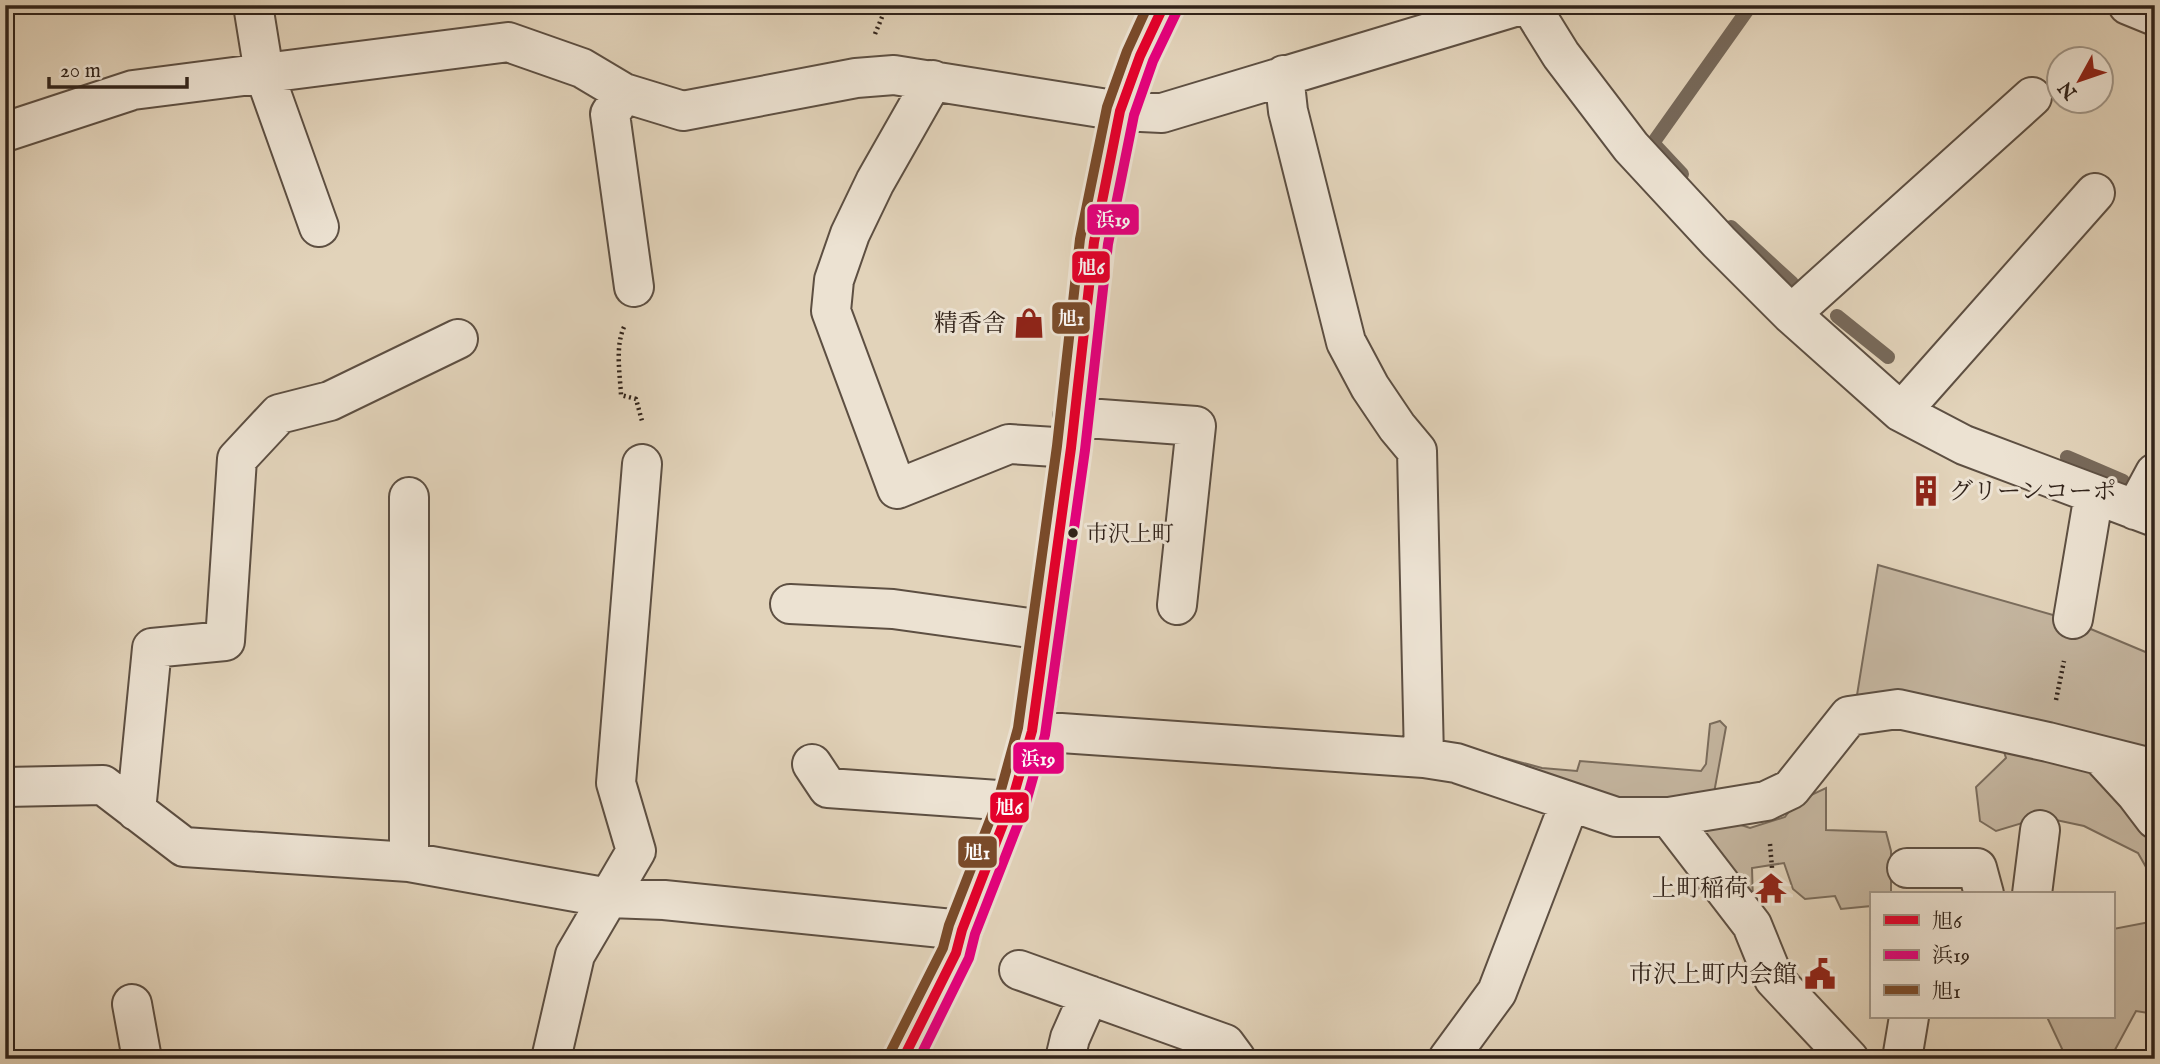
<svg xmlns="http://www.w3.org/2000/svg" width="2160" height="1064" font-family="'IM FELL English','Noto Serif JP',serif">
<rect width="100%" height="100%" fill="#e2d3ba"/>
<filter id="stains"><feTurbulence type="fractalNoise" baseFrequency=".00286" numOctaves="4"/><feColorMatrix values="0 0 0 0 .2 0 0 0 0 .09 0 0 0 0 .02 0 0 0 .5 -.17"/></filter>
<radialGradient id="worn" r=".72"><stop offset=".6" stop-color="#630" stop-opacity="0"/><stop offset="1" stop-color="#630" stop-opacity=".3"/></radialGradient>
<!-- green -->
<path fill="#c4b59f" stroke="#7a6c5c" stroke-width="2" d="M1878,565L2067,619L2155,656V883L2138,853L2084,826L2042,817L1996,831L1980,821L1976,787L2006,758L1990,709L1857,695Z
M1720,721L1726,727L1714,793L1653,809L1484,761L1494,755L1542,768L1577,771L1580,761L1701,771L1706,764L1710,724Z
M1826,788V830L1886,832L1891,851V894H1871V906L1841,909L1835,896L1805,899L1793,889L1784,863L1752,868L1753,903L1693,827L1729,821L1750,828L1785,817L1796,802Z
M2155,921V1014L2136,1011L2110,1059H2089L2063,1051L2047,1017H2113V929Z"/>
<g fill="none" stroke-linecap="round" stroke-linejoin="round">
<!-- stream -->
<path stroke="#77695a" stroke-width="14" d="M1682,174L1653,143L1751,5
M1731,227L1792,283
M1837,316L1888,357
M2067,457L2123,481"/>
<defs>
<path id="minor" d="M253,5L264,73L319,227
M1530,5L1561,55L1631,147L1719,242L1791,314L1901,412L1964,445L2155,517
M2128,5L2155,16
M1284,75L1288,111L1346,342L1370,387L1397,427L1417,451L1424,758
M933,80L875,182L850,234L834,280L831,311L897,489L1009,444L1071,448
M624,93L610,114L634,287
M5,132L133,90L508,42L582,68L624,93L683,111L856,78L894,75L1120,111L1162,113L1521,5
M1791,314L2032,97
M1901,412L2095,193
M1073,417L1196,426L1177,605
M2135,510L2155,473
M790,604L893,609L1044,630
M2073,619L2094,494
M1032,731L1424,758L1456,763L1616,817H1669L1752,925L1774,979L1849,1059
M2102,757L2136,794L2155,819
M812,764L828,788L1012,801
M5,787L103,785L184,847L409,862L609,898L664,900L962,930
M136,811L152,648L225,641L237,459L279,414L330,401L458,339
M1669,817L1766,801L1791,789L1849,716L1898,709L2048,742L2155,769
M409,862V497
M1907,868H1977L1984,894
M2032,894L2040,830
M1019,970L1225,1044L1236,1059
M132,1004L142,1059
M551,1059L575,955L636,851L616,783L642,464
M903,1059L956,953L962,930L1012,801L1032,731L1071,448L1094,242L1120,111L1140,56L1164,5
M1065,1059L1070,1038L1089,995
M1448,1059L1497,992L1570,802
M1902,1059L1909,1017"/>
</defs>
<!-- minor casing -->
<use href="#minor" stroke="#5d4f42" stroke-width="42"/>
<!-- path -->
<path stroke="#31231a" stroke-width="4.5" stroke-dasharray="2 3.5" stroke-linecap="butt" d="M875,34L887,5
M624,327C615,347 620,374 621,395L636,399L642,421
M2056,700L2064,661
M1770,844L1772,868"/>
<!-- minor -->
<use href="#minor" stroke="#ece2d2" stroke-width="38"/>
<defs>
<path id="bus-1" d="M903,1059L956,953L962,930L1012,801L1032,731L1071,448L1094,242L1120,111L1140,56L1164,5"/>
<path id="bus-2" d="M919,1059L969,958L975,934L1025,806L1045,735L1085,450L1108,244L1134,115L1153,61L1177,11"/>
<path id="bus-3" d="M890,1053L943,948L949,925L999,797L1018,728L1057,446L1080,239L1107,107L1127,51L1148,5"/>
</defs>
<!-- bus-1 casing -->
<use href="#bus-1" stroke="#ece2d2" stroke-width="16"/>
<!-- bus-2 casing -->
<use href="#bus-2" stroke="#ece2d2" stroke-width="16"/>
<!-- bus-3 casing -->
<use href="#bus-3" stroke="#ece2d2" stroke-width="16"/>
<!-- bus-1 -->
<use href="#bus-1" stroke="#e4002b" stroke-width="10"/>
<!-- bus-2 -->
<use href="#bus-2" stroke="#e5007d" stroke-width="10"/>
<!-- bus-3 -->
<use href="#bus-3" stroke="#7a4b2a" stroke-width="10"/>
</g>
<!-- icons -->
<defs>
<symbol id="shop-bare" viewBox="-9 -9 18 18"><path d="M-5-2.5h2.3a2.7 3.5 0 0 1 5.4 0H5L5.5 6h-11ZM-1.5-2.5h3a1.5 2.3 0 0 0-3 0Z" fill="#8f2418" stroke="#ece2d2" stroke-width="2.5" paint-order="stroke"/></symbol>
<symbol id="building-bare" viewBox="-9 -9 18 18"><path d="M-4-6H4V6H1V3H-1V6H-4ZM-2.5-4.3h1.7v1.8h-1.7ZM.8-4.3h1.7v1.8H.8ZM-2.5-1h1.7V.8h-1.7ZM.8-1h1.7V.8H.8Z" fill="#8f2418" stroke="#ece2d2" stroke-width="2.5" paint-order="stroke"/></symbol>
<symbol id="temple-bare" viewBox="-9 -9 18 18"><path d="M0-6L5-2H3V0L6.5 2.5H4V6H1.5V3h-3V6H-4V2.5H-6.5L-3 0V-2H-5Z" fill="#8f2418" stroke="#ece2d2" stroke-width="2.5" paint-order="stroke"/></symbol>
<symbol id="civic-bare" viewBox="-9 -9 18 18"><path d="M-.6-6.5H3V-4.5H.6V-3L4-1V1h2V6H-6V1h2V-1L-.6-3ZM-1.2 2.5V6h2.4V2.5Z" fill="#8f2418" stroke="#ece2d2" stroke-width="2.5" paint-order="stroke"/></symbol>
</defs>
<g fill-rule="evenodd">
<use href="#shop-bare" x="1007" y="301" width="44" height="44"/>
<use href="#building-bare" x="1904" y="469" width="44" height="44"/>
<use href="#temple-bare" x="1749" y="866" width="44" height="44"/>
<use href="#civic-bare" x="1798" y="952" width="44" height="44"/>
</g>
<!-- markers -->
<circle fill="#31231a" stroke="#ece2d2" stroke-width="2.5" cx="1073" cy="533" r="6"/>
<g text-anchor="middle" stroke-width="6" stroke-linejoin="round" paint-order="stroke">
<!-- bus labels -->
<g font-size="22" fill="#31231a" stroke="#ece2d2" text-anchor="start">
<text x="1086" y="541">市沢上町</text>
</g>
<!-- poi labels -->
<g font-size="24" fill="#31231a" stroke="#ece2d2" text-anchor="end">
<text x="1006" y="331">精香舎</text>
<text x="1949" y="499" text-anchor="start">グリーンコーポ</text>
<text x="1748" y="896">上町稲荷</text>
<text x="1797" y="982">市沢上町内会館</text>
</g>
</g>
<g stroke="#ece2d2" stroke-width="2.5">
<rect x="1086" y="203" width="54" height="33" rx="7" fill="#e5007d"/>
<rect x="1071" y="250" width="40" height="34" rx="7" fill="#e4002b"/>
<rect x="1051" y="301" width="40" height="34" rx="7" fill="#7a4b2a"/>
<rect x="1012" y="741" width="53" height="34" rx="7" fill="#e5007d"/>
<rect x="989" y="791" width="41" height="33" rx="7" fill="#e4002b"/>
<rect x="957" y="835" width="41" height="34" rx="7" fill="#7a4b2a"/>
</g>
<g font-size="19" text-anchor="middle" font-weight="bold" fill="#fff">
<text x="1113" y="226">浜19</text>
<text x="1091" y="274">旭6</text>
<text x="1071" y="325">旭1</text>
<text x="1038" y="765">浜19</text>
<text x="1009" y="814">旭6</text>
<text x="977" y="859">旭1</text>
</g>
<!-- margin -->
<rect width="2160" height="1064" fill="none" stroke="#e2d3ba" stroke-width="28"/>
<rect x="7" y="7" width="2146" height="1050" fill="none" stroke="#31231a" stroke-width="3.5"/>
<rect x="14" y="14" width="2132" height="1036" fill="none" stroke="#31231a" stroke-width="2"/>
<!-- legend -->
<rect x="1870" y="892" width="245" height="126" fill="#ece2d2" stroke="#a19688" stroke-width="2"/>
<rect x="1884" y="915" width="35" height="10" fill="#e4002b" stroke="#a19688" stroke-width="2"/>
<text x="1932" y="928" font-size="21" fill="#31231a">旭6</text>
<rect x="1884" y="950" width="35" height="10" fill="#e5007d" stroke="#a19688" stroke-width="2"/>
<text x="1932" y="962" font-size="21" fill="#31231a">浜19</text>
<rect x="1884" y="985" width="35" height="10" fill="#7a4b2a" stroke="#a19688" stroke-width="2"/>
<text x="1932" y="998" font-size="21" fill="#31231a">旭1</text>
<!-- north arrow -->
<g transform="translate(2080 80) rotate(230)"><circle r="33" fill="#ece2d2" stroke="#a19688" stroke-width="2"/>
<path d="M0-5L12 26L0 18L-12 26Z" fill="#8f2418"/>
<text y="-10" font-size="19" font-weight="bold" text-anchor="middle" fill="#31231a">N</text>
</g>
<!-- scale -->
<path d="M49 77v10h138v-10" fill="none" stroke="#31231a" stroke-width="3.5"/>
<text x="60" y="77" font-size="21" fill="#31231a" stroke="#ece2d2" stroke-width="5" paint-order="stroke">20 m</text>
<rect width="100%" height="100%" filter="url(#stains)"/>
<rect width="100%" height="100%" fill="url(#worn)"/>
</svg>
